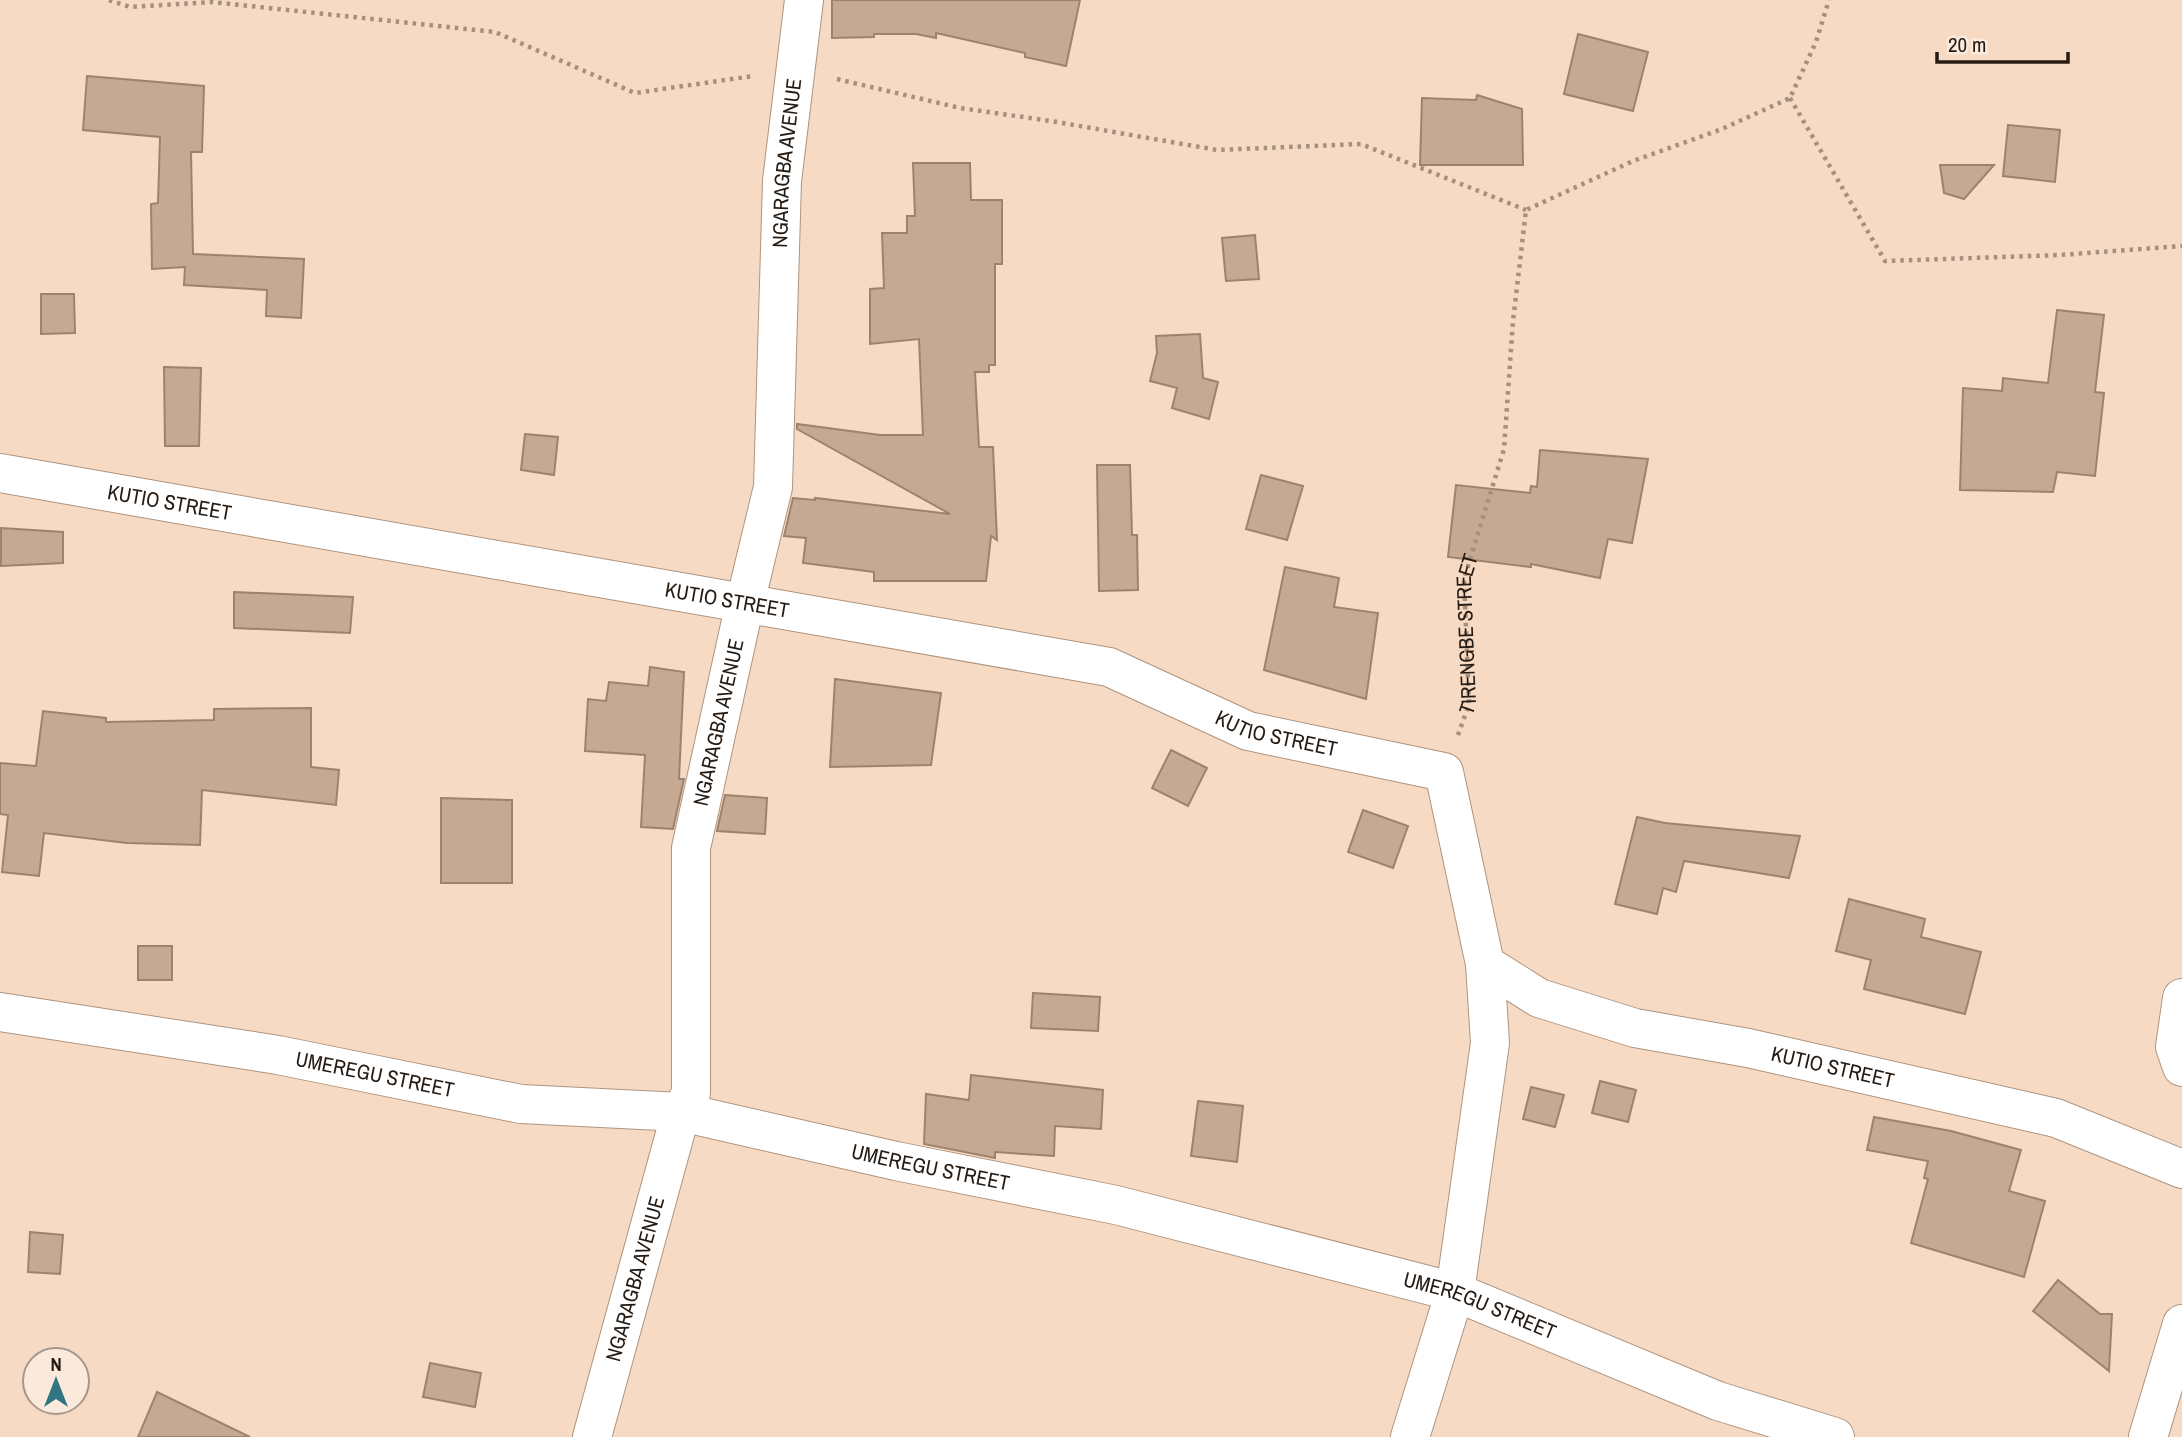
<svg xmlns="http://www.w3.org/2000/svg" width="2182" height="1437" font-family="'Archivo Narrow',sans-serif">
<rect width="100%" height="100%" fill="#f7dac3"/>
<!-- building -->
<path fill="#c5a993" stroke="#9d836d" stroke-width="2" d="M832,0H1080L1066,66L1025,57V53L936,33V38L916,34H874V37L832,38Z
M1578,34L1648,52L1633,111L1564,94Z
M87,76L204,86L202,152H191L193,254L304,259L301,318L266,316L267,290L184,285L185,267L152,269L151,204L158,203L160,137L83,130Z
M1477,95L1522,109L1523,165H1420L1422,98L1476,100Z
M2008,125L2060,130L2055,182L2003,176Z
M913,163H970L971,200H1002V264H995V365H989V372H975L979,447H993L997,540L991,536L986,581H874V572L803,563L806,538L784,536L793,498L815,500V498L950,514L797,429V424L880,435H923L919,339L870,344V289L884,288L882,233H907V216H915Z
M1940,165H1994L1964,199L1944,193Z
M1255,235L1259,279L1226,281L1222,238Z
M41,294H74L75,333L41,334Z
M2057,310L2104,315L2095,392L2104,393L2095,476L2057,472L2053,492L1960,490L1963,388L2002,391L2003,378L2048,383Z
M1200,334L1203,378L1218,382L1209,419L1172,408L1177,388L1150,381L1157,353L1156,336Z
M164,367L201,368L199,446H165Z
M525,434L558,437L554,475L521,470Z
M1540,450L1648,459L1632,543L1608,539L1600,578L1531,564V567L1448,557L1456,485L1530,493L1531,486L1537,487Z
M1097,465H1130L1132,535H1137L1138,590L1099,591Z
M1261,475L1303,486L1287,540L1246,529Z
M1,528L63,532V563L1,566Z
M1285,567L1339,578L1334,607L1378,613L1366,699L1264,670Z
M234,592L353,597L350,633L234,628Z
M650,667L684,672L679,779H684L673,829L641,827L645,755L585,751L588,699L606,701L609,682L648,686Z
M835,679L941,693L931,765L830,767Z
M311,708V767L339,770L336,805L202,790L200,845L127,843L44,833L39,876L2,872L8,815L0,814V763L36,766L43,711L106,718V722L214,720V709Z
M1171,750L1207,768L1188,806L1152,788Z
M725,795L767,798L765,834L717,831Z
M441,798L512,800V883H441Z
M1363,810L1408,826L1393,868L1348,852Z
M1637,817L1665,823L1800,836L1789,878L1684,861L1676,892L1663,888L1657,914L1615,904Z
M1849,899L1925,919L1921,937L1981,952L1965,1014L1864,989L1871,960L1836,951Z
M138,946H172V980H138Z
M1033,993L1100,997L1098,1031L1031,1028Z
M971,1075L1103,1090L1101,1129L1055,1126L1054,1156L995,1152V1158L924,1144L926,1094L969,1100Z
M1600,1081L1636,1090L1628,1122L1592,1113Z
M1531,1087L1564,1095L1555,1127L1523,1119Z
M1198,1101L1243,1106L1237,1162L1191,1156Z
M1874,1117L1951,1131L2021,1150L2009,1191L2045,1201L2024,1277L1911,1243L1928,1179L1924,1178L1928,1161L1867,1150Z
M30,1232L63,1235L60,1274L28,1272Z
M2058,1280L2100,1314H2112L2109,1371L2033,1311Z
M430,1363L481,1373L475,1407L423,1397Z
M157,1392L250,1437H138Z"/>
<g fill="none" stroke-linecap="round" stroke-linejoin="round">
<defs>
<g id="street">
<path id="s2" d="M0,473L1109,667L1248,731L1444,772L1485,964L1490,1043L1455,1292L1410,1437"/>
<path id="s3" d="M1485,964L1539,998L1635,1028L1748,1048L2056,1118L2182,1169"/>
<path d="M2182,998L2175,1047L2182,1067"/>
<path id="s4" d="M0,1012L278,1055L521,1104L681,1112L896,1161L1116,1205L1455,1292L1718,1401L1835,1437"/>
<path id="s5" d="M592,1437L681,1112L691,1093V848L745,603L773,487L782,181L804,0"/>
<path d="M2148,1437L2182,1324"/>
</g>
</defs>
<!-- street casing -->
<use href="#street" stroke="#af947e" stroke-width="40"/>
<!-- path -->
<g stroke="#a58f7e" stroke-width="4.5" stroke-dasharray="3.5 5" stroke-linecap="butt">
<path d="M109,0L130,7L212,2L495,32L635,93L753,76"/>
<path d="M837,79L960,108L1051,121L1217,150L1361,144L1526,210"/>
<path d="M1790,98L1885,261L2060,255L2182,246"/>
<path id="s1" d="M1458,735L1469,704L1464,579L1504,449L1513,321L1526,210L1633,161L1722,129L1790,98L1816,42L1829,0"/>
</g>
<!-- street -->
<use href="#street" stroke="#fff" stroke-width="38"/>
</g>
<g text-anchor="middle" stroke-width="5" stroke-linejoin="round" paint-order="stroke">
<!-- street labels -->
<g font-size="21" fill="#251b13" stroke="#fbeadc">
<text dy="7" stroke="none"><textPath href="#s5" startOffset="1298">NGARAGBA AVENUE</textPath></text>
<text dy="7" stroke="none"><textPath href="#s2" startOffset="172">KUTIO STREET</textPath></text>
<text dy="7" stroke="none"><textPath href="#s2" startOffset="738">KUTIO STREET</textPath></text>
<text dy="7" stroke="none"><textPath href="#s1" startOffset="103">TIRENGBE STREET</textPath></text>
<text dy="7" stroke="none"><textPath href="#s5" startOffset="732">NGARAGBA AVENUE</textPath></text>
<text dy="7" stroke="none"><textPath href="#s2" startOffset="1307">KUTIO STREET</textPath></text>
<text dy="7" stroke="none"><textPath href="#s3" startOffset="366">KUTIO STREET</textPath></text>
<text dy="7" stroke="none"><textPath href="#s4" startOffset="380">UMEREGU STREET</textPath></text>
<text dy="7" stroke="none"><textPath href="#s4" startOffset="945">UMEREGU STREET</textPath></text>
<text dy="7" stroke="none"><textPath href="#s5" startOffset="164">NGARAGBA AVENUE</textPath></text>
<text dy="7" stroke="none"><textPath href="#s4" startOffset="1512">UMEREGU STREET</textPath></text>
</g>
</g>
<!-- north arrow -->
<g transform="translate(56 1381)"><circle r="33" fill="#fbeadc" stroke="#a5978c" stroke-width="2"/>
<path d="M0-5L12 26L0 18L-12 26Z" fill="#2f7582"/>
<text y="-10" font-size="19" font-weight="bold" text-anchor="middle" fill="#251b13">N</text>
</g>
<!-- scale -->
<path d="M1937 52v10h131v-10" fill="none" stroke="#251b13" stroke-width="3.5"/>
<text x="1948" y="52" font-size="21" fill="#251b13" stroke="#fbeadc" stroke-width="5" paint-order="stroke">20 m</text>
</svg>
